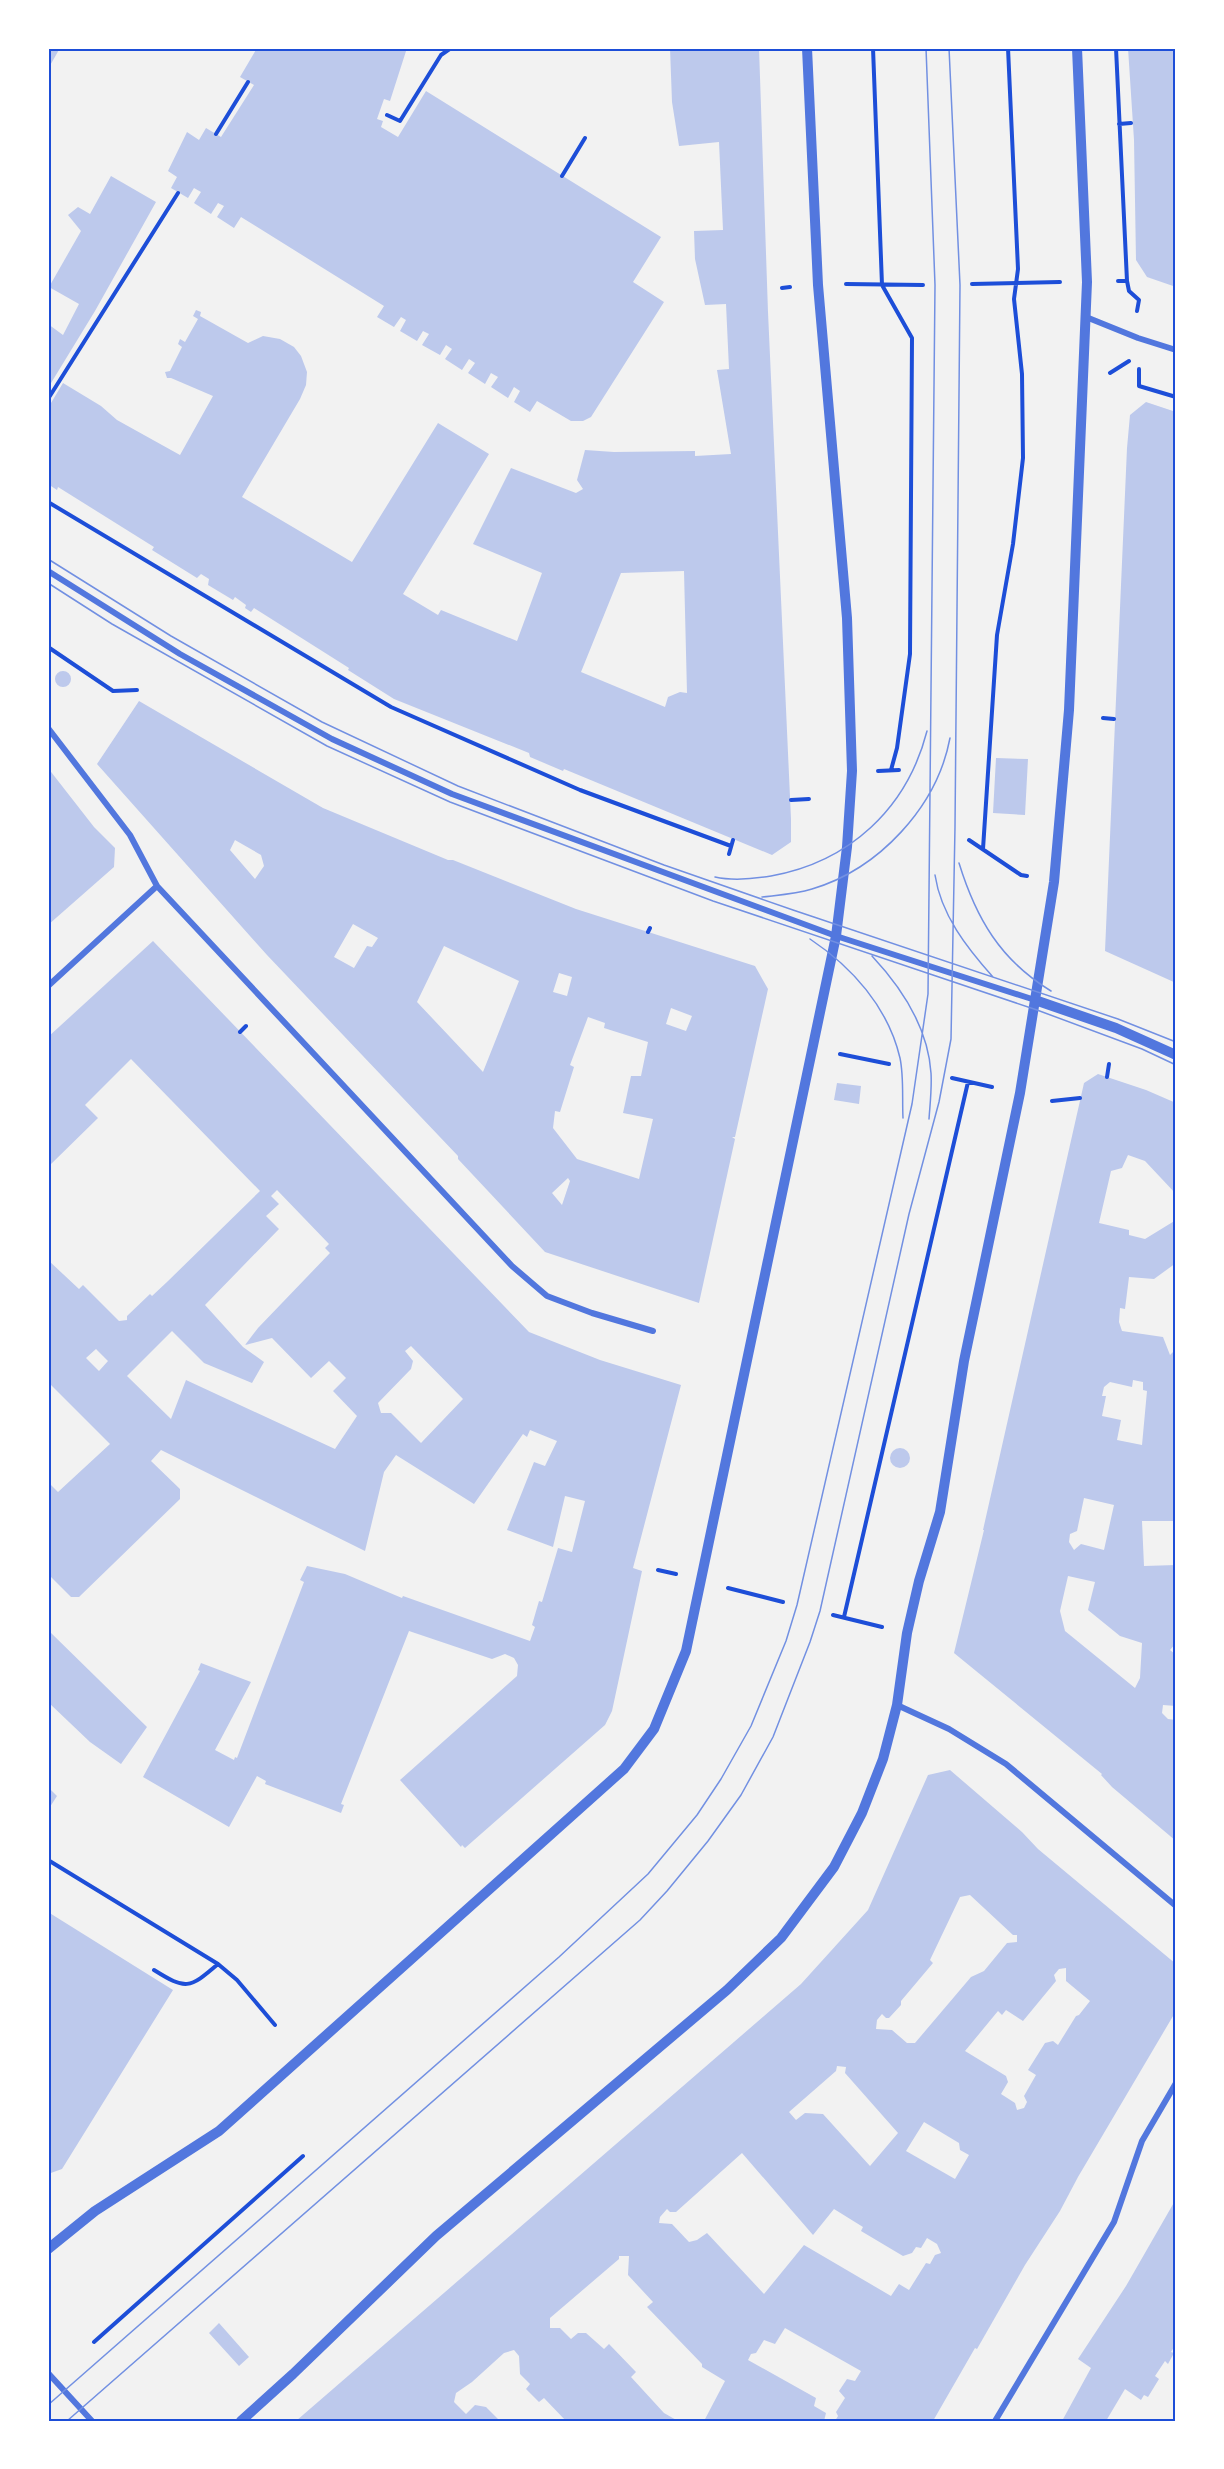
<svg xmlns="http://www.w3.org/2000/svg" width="1224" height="2469" font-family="Manrope,sans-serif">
<rect width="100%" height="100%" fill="#f2f2f2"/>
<!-- building -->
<path fill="#bdc9ec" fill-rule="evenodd" d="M48,48H60L48,69Z
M257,48H407L390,101L384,99L377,119L383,121L381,127L398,137L426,91L661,237L633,282L664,302L591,417L583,421H571L537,401L530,412L514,402L520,391L514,387L508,398L491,387L498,377L491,373L485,384L468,373L475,363L469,359L462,370L445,359L452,349L446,345L440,355L422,345L429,334L423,331L417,341L400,331L406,320L401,317L394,327L377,317L384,306L241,217L234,228L217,217L224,206L218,203L211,214L194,203L201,192L194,188L188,198L171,188L177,177L168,171L187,132L199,140L206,128L221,137L254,85L240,77Z
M670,48H759L768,312L791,819V842L772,855L564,769L563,771L530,757L529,753L394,699L348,670L349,668L254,608L251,612L245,608L246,605L235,597L233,600L208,585L209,579L201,574L197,578L152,550L154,547L58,487L57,490L48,484V408L63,383L101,406L117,420L180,455L213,396L171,378H167L165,372L170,371L182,347L178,344L180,339L185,342L198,319L193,316L196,310L201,312L200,316L248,343L263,336L280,339L294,347L301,356L307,372L306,385L300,399L242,497L352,562L438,423L489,454L403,594L438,615L441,610L517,641L542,573L473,544L511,468L576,493L583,489L577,480L585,450L614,452L695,451V456L731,454L717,370L729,369L726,304L705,305L695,259L694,231L723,230L719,142L679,146L672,102ZM684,571L687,693L680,692L668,697L665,707L581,672L621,573Z
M1128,48H1176V287L1147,277L1136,260L1134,140Z
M111,176L156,202L95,311L48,388V324L63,335L79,304L49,287L81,231L68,215L78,207L90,214Z
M1146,402L1176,412V983L1105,951L1127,448L1130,415Z
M55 679a8 8 0 1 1 16 0a8 8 0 1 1-16 0Z
M139,701L323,808L448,860H453L576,909L755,966L768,989L735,1137H732L735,1139L699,1303L545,1252L458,1159V1156L267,955L97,764ZM235,840L261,855L264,866L255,879L230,850ZM353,924L378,938L372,947L367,946L354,968L334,957ZM444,946L519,981L483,1072L417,1002ZM559,973L572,977L567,996L553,992ZM671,1008L692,1016L686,1031L666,1024ZM588,1017L605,1023L604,1028L648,1042L641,1076H631L623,1113L653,1119L639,1179L577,1159L553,1128L555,1111L560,1112L574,1067L570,1065ZM568,1178L570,1181L562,1205L552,1193Z
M996,758L1028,759L1025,815L993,813Z
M48,768L94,827L115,848L114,867L48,925Z
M153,941L529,1332L600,1360L681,1385L633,1568L642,1571L612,1711L605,1725L465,1848L462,1845L461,1847L400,1780L517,1676L518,1665L514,1658L505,1654L492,1659L409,1631L341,1804L344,1805L341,1813L265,1784L266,1781L257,1776L229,1827L143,1777L200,1671L198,1670L201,1663L251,1682L215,1750L234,1760L235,1757L237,1758L304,1582L300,1580L307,1566L345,1574L402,1598L403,1596L530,1641L535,1627L532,1625L539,1601L542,1602L558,1548L572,1552L585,1501L565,1496L553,1547L507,1530L534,1462L545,1466L557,1441L530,1430L527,1437L523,1434L474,1504L396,1455L384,1472L365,1551L161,1450L151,1461L180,1489V1499L79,1597H71L48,1574V1482L58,1492L110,1444L48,1382V1260L79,1289L83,1285L119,1321L127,1320V1316L150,1294L152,1296L167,1282L260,1191L131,1059L85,1105L98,1118L48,1167V1037ZM277,1190L329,1244L325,1248L330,1253L258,1328L245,1345L272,1338L311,1378L329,1361L346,1378L333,1391L357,1416L335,1449L186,1380L171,1419L127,1376L172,1331L204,1363L252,1383L264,1362L243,1347L205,1305L279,1229L266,1216L279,1204L271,1196ZM411,1346L463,1399L421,1443L391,1413H381L378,1403L411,1369L413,1361L405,1351ZM96,1349L108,1361L99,1371L86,1358Z
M1098,1074L1146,1090L1176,1103V1194L1145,1161L1128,1155L1122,1168L1111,1171L1099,1223L1129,1230V1235L1145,1239L1176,1220V1263L1154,1279L1129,1277L1125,1309L1120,1308L1119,1322L1122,1331L1163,1337L1170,1355L1176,1349V1521H1142L1144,1566L1176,1565V1643L1170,1650L1176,1655V1706L1163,1705L1162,1713L1168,1719L1176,1720V1841L1112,1787L1101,1775L1102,1774L954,1653L984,1530H983L1084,1083ZM1133,1380L1143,1382V1390L1147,1391L1142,1445L1117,1440L1121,1420L1102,1416L1106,1396H1102L1104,1387L1110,1382L1132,1387ZM1084,1498L1114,1505L1104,1550L1081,1544L1074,1550L1069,1542L1070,1534L1077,1531ZM1068,1576L1095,1582L1088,1610L1120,1636L1142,1643L1140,1678L1135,1688L1065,1631L1060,1611Z
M837,1083L861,1086L859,1104L834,1100Z
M890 1458a10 10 0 1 1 20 0a10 10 0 1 1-20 0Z
M48,1630L147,1727L121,1764L90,1742L48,1702Z
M950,1770L1022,1832L1038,1849L1176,1964V2011L1078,2177L1060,2211L1025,2265L977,2349L975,2348L933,2421H835L838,2416L836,2412L845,2398L839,2391L847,2379L855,2381L861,2371L785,2328L775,2344L764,2340L756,2353L751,2354L748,2360L816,2398L814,2406L826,2413L824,2421H704L725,2381L702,2367V2364L647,2307L653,2302L628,2275L629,2256H619V2259L550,2318V2328H560L571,2339L578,2333H586L604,2349L609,2344L636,2372L631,2377L664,2413L678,2421H566L544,2398L539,2402L526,2389L530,2384L520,2374L519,2356L514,2350L504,2353L472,2382L456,2393L454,2402L466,2414L475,2405L486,2407L500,2421H296L801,1984L868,1910L928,1775ZM970,1895L1013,1935H1017V1942L1007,1943L984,1971L971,1977L915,2043H907L892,2030L876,2029L877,2020L882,2014L886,2018H889L901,2005V2001L933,1963L930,1960L960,1897ZM1066,1968V1981L1090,2001L1079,2015L1076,2016L1058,2045L1053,2041L1045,2043L1028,2070L1036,2075L1024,2096L1027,2102L1024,2108L1017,2110L1015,2103L1001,2094L1008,2082L1006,2076L965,2051L998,2011L1002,2015L1006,2010L1023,2021L1056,1981L1054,1975L1059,1969ZM837,2066L846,2067L845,2073L898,2133L870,2166L823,2114L805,2113L796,2120L789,2112L836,2071ZM924,2122L959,2143L960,2150L969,2155L955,2179L906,2151ZM742,2153L813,2235L834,2209L863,2227L861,2231L903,2256L912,2253L916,2247L921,2248L927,2238L937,2244L941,2253L935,2255L930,2264L926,2263L909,2290L899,2284L891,2296L804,2245L764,2294L707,2233L697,2240L689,2242L672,2224L659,2223L660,2217L667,2209L670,2212H676Z
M48,1787L57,1796L48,1810Z
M48,1912L173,1990L62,2169L48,2174Z
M1176,2199V2344L1171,2352L1174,2353L1168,2364L1165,2361L1155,2376L1159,2379L1148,2397L1144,2395L1141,2400L1125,2389L1106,2421H1062L1091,2368L1078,2359L1126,2286Z
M219,2323L249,2357L239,2366L209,2333Z"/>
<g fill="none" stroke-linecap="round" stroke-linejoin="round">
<!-- path -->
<path stroke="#1d4ed8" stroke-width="4" d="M873,48L882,285L912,338L910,654L897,748L891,770
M1116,48L1127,281
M387,115L400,121L441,55L451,48
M1119,124L1131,123
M216,134L248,82
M562,176L585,138
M1118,281H1127L1129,291L1139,300L1137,311
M846,284L923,285
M972,284L1060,282
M782,288L790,287
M1139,369V386L1176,397
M1110,373L1129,361
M48,399L178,193
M48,502L391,707L580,790L731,846
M48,647L113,691L137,690
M1103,718L1114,719
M878,771L899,770
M791,800L809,799
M969,840L1021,875L1027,876
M983,849L997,635L1013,544L1023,458L1022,374L1014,299L1018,269L1008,48
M729,854L733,840
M648,932L650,928
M240,1032L246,1026
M840,1054L889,1064
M1107,1077L1109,1064
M952,1078L992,1087
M1052,1101L1080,1098
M658,1570L676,1574
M728,1588L783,1602
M833,1615L882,1627
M844,1617L968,1082
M48,1860L218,1964L237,1980L275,2025
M154,1970C186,1990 189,1989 218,1964
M94,2342L303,2156"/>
<!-- minor -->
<path stroke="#5277de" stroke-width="6" d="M1086,317L1138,338L1176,350
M48,571L180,654L332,739L452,794L836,936L1035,1000
M48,728L130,835L157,886L512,1266L547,1296L592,1313L653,1331
M48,986L157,886
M897,1705L949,1729L1006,1764L1176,1906
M48,2373L92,2421
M995,2421L1114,2222L1142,2141L1176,2083"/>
<!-- tertiary -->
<path stroke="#5277de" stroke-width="10" d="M1035,1000L1116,1028L1176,1055
M48,2249L95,2211L219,2131L624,1769L654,1729L686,1651L836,936L847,847L852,771L847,618L818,285L807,48
M241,2421L293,2374L436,2236L727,1990L781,1938L834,1867L862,1813L883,1759L897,1705L907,1633L919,1581L940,1512L964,1361L1020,1093L1054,882L1069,710L1087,282L1077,48"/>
<!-- tram -->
<path stroke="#7290e2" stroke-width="1.5" d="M48,559L171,636L322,722L458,786L664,865L793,910L1118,1019L1176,1042
M48,583L112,624L327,746L450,802L713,901L1037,1010L1142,1049L1176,1065
M959,863C976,918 1000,960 1051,991
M935,875C941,915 967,948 993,977
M715,877C733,881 753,879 771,876C849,862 907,809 927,731
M762,897C779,895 796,894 812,889C879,869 937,807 950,738
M810,939C852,967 888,1007 900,1058C904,1077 902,1098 903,1118
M872,956C902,988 928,1028 931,1073C932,1088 930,1104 929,1119
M48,2405L559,1957L648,1874L697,1815L721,1779L751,1726L786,1641L797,1605L912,1104L928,994L935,285L926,48
M67,2421L640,1920L667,1891L708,1841L741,1795L773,1737L810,1642L820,1611L909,1214L939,1102L951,1039L955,827L960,285L949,48"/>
</g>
<!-- border -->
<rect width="1224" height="2469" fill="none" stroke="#ffffff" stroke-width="99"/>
<rect x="50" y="50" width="1124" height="2370" fill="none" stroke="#1d4ed8" stroke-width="2"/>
</svg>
